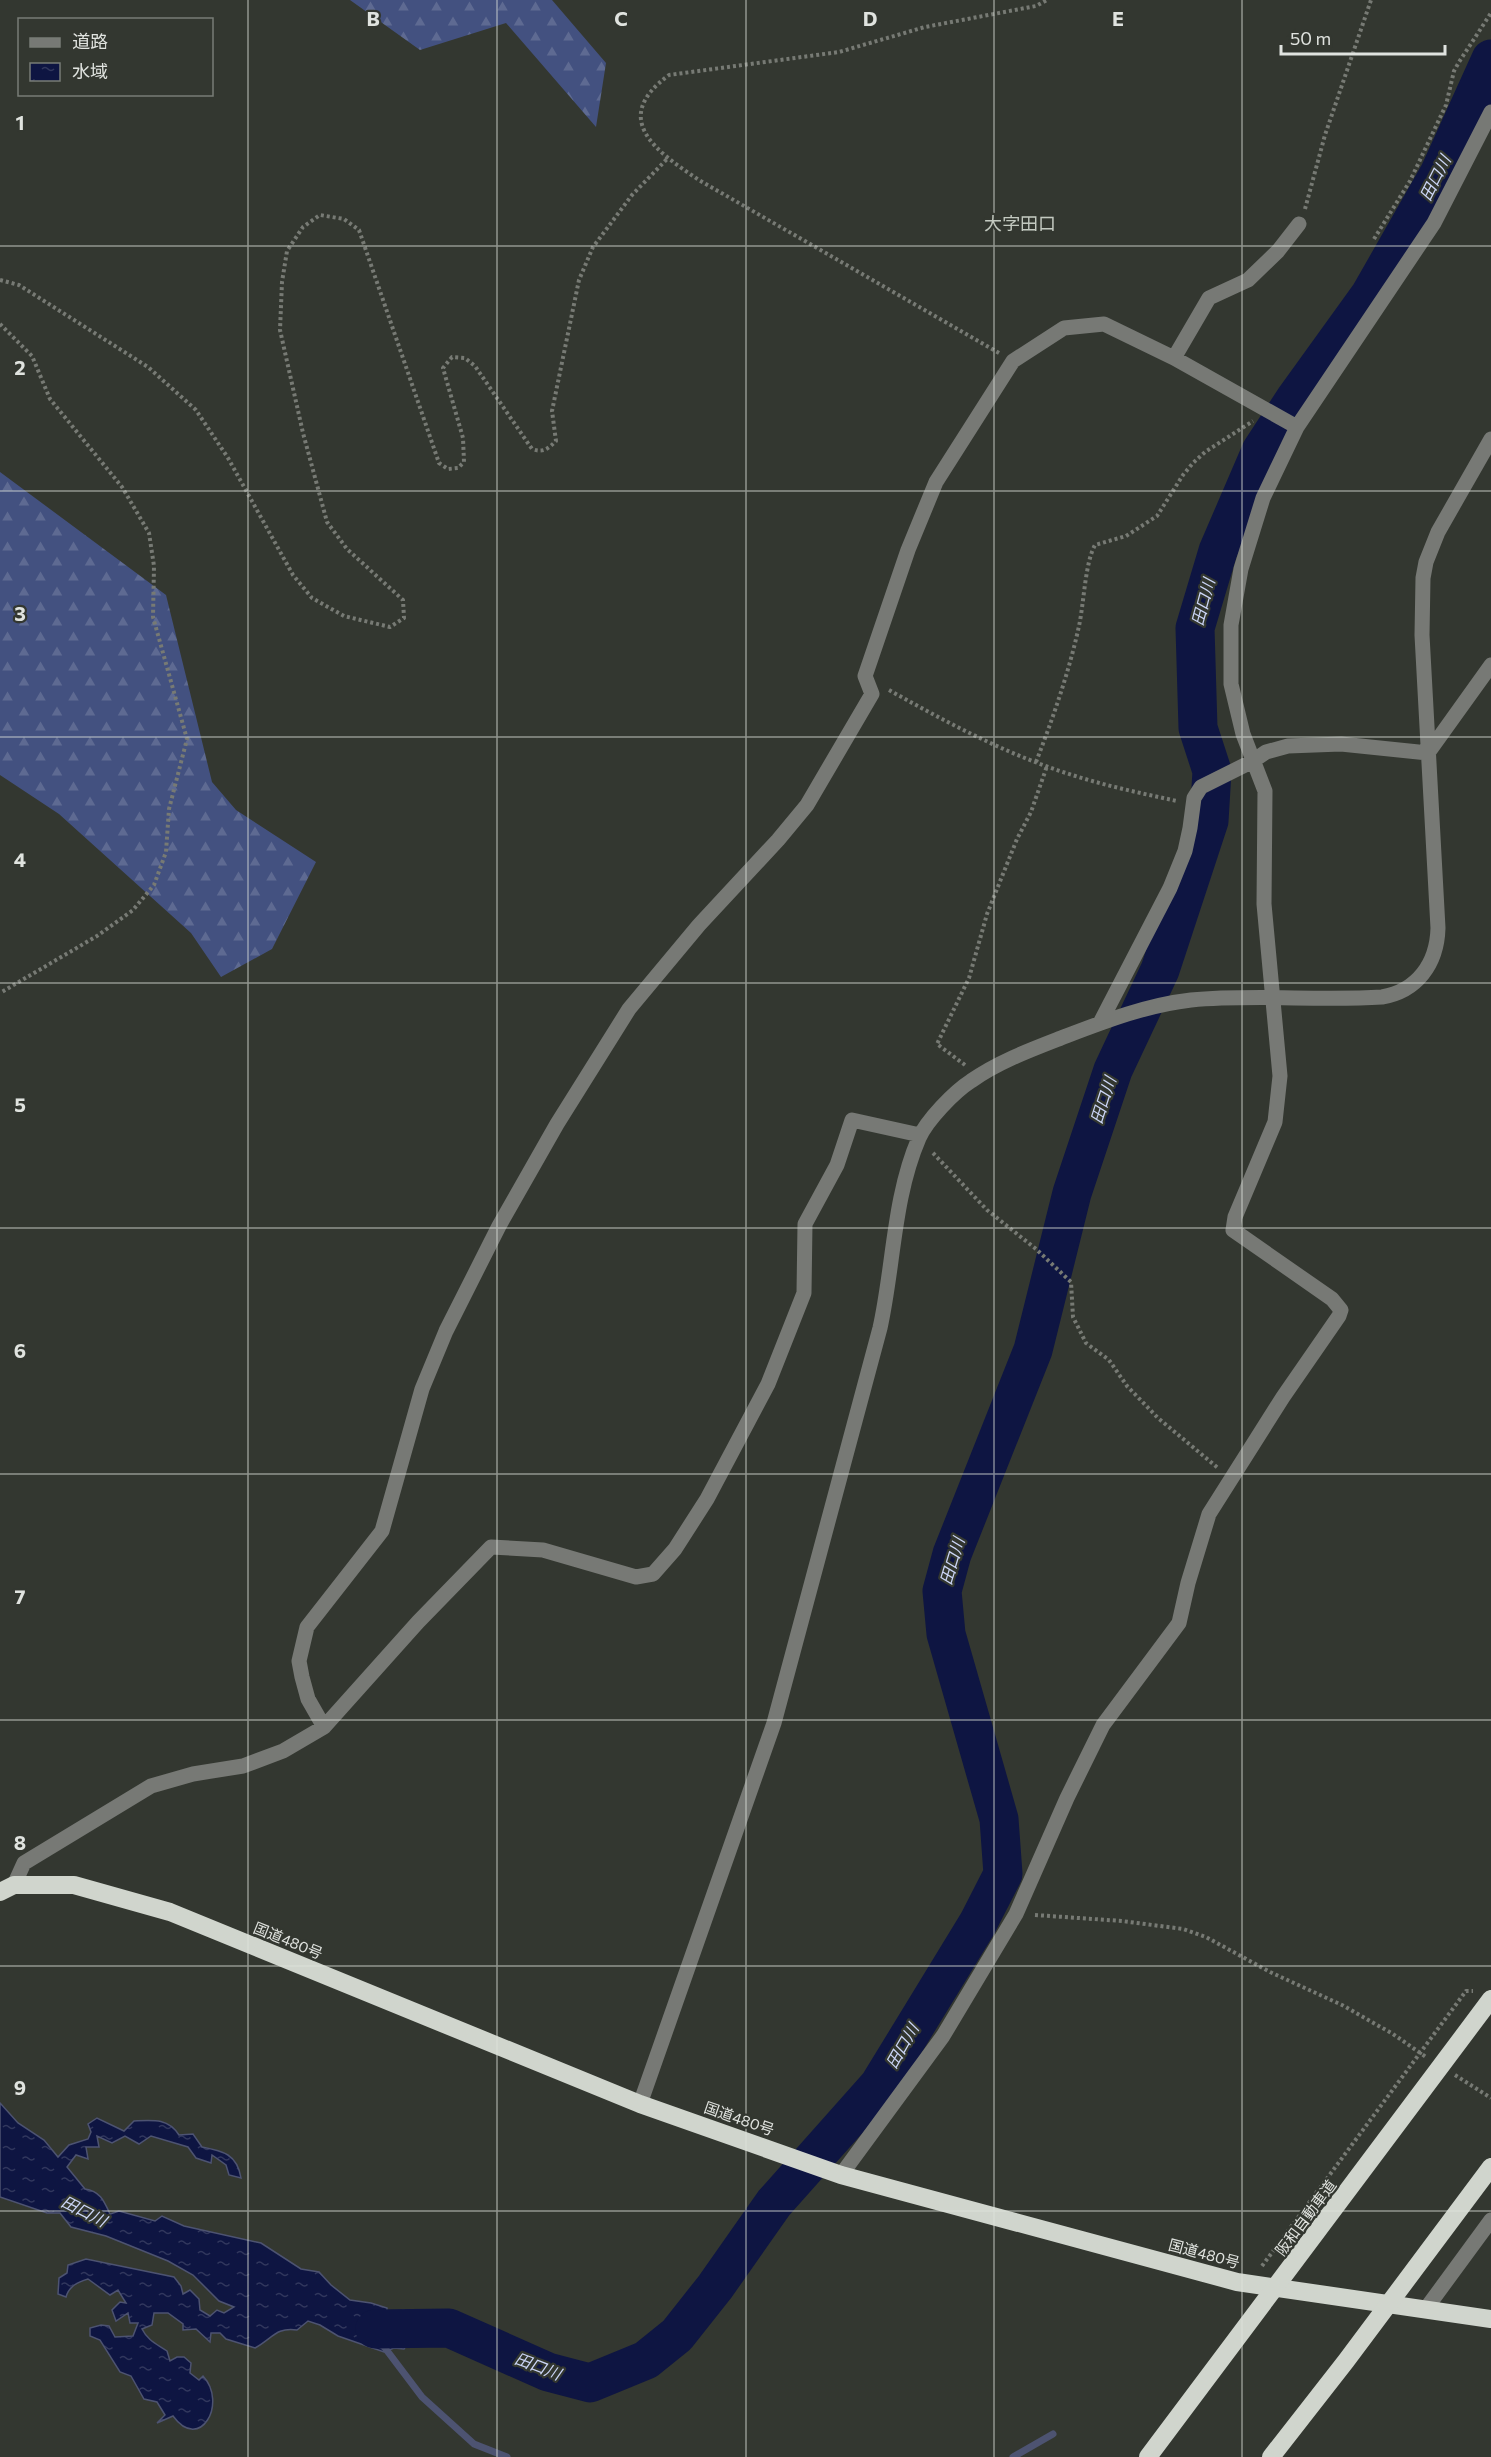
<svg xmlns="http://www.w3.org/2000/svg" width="1491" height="2457" font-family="Commissioner,'Noto Sans JP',sans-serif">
<defs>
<pattern id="forest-firs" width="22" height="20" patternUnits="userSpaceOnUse" patternTransform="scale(1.5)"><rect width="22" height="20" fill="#435180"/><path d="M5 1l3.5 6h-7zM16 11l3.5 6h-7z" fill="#5e6a92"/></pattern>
<pattern id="water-ripples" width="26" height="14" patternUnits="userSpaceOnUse" patternTransform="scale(1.5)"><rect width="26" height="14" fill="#0e1542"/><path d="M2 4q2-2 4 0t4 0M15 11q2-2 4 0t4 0" fill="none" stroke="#31375d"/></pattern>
</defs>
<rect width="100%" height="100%" fill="#333730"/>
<!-- forest -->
<path fill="url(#forest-firs)" d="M350,0H552L606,63L596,127L506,23L420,50Z
M0,472L166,595L212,782L236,810L316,862L272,949L221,977L191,933L59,814L0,775Z"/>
<!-- water -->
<path fill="url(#water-ripples)" stroke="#4d5371" stroke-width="1.5" d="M0,2103L18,2123L44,2140L58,2157L69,2145L88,2139L91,2132L88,2124L97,2118L124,2131L134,2121C153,2120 168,2118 179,2135L193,2134L202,2147C223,2151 237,2154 241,2178L229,2175L226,2165L212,2155L211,2163L196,2158L188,2147L151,2136L139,2144L125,2136L112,2143L97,2136L99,2147H86L88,2159L76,2155L67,2167L85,2189C100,2191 104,2201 110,2214L119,2211L155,2221L162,2216L184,2226L261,2243L301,2269L319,2272L331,2285L350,2300L371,2303L387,2308V2317L395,2319L403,2310L431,2316V2323L421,2336L410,2341L404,2349L394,2348L384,2352L338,2336L320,2325L308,2321L297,2330C276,2327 273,2338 255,2348L226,2339L220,2333H211L210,2342L196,2329L183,2330V2324L168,2313H154L152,2325L142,2329C148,2341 157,2344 167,2351L170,2361L177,2357H184L191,2363L190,2373L199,2380L203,2376C228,2403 200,2453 173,2416L157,2423L165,2415L157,2402L144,2399L131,2376L120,2372L100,2340L90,2336V2328L101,2325L109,2326L115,2337L133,2336L138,2323H130L128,2313L116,2321L112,2310L120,2302L126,2303L118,2290L110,2295L88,2279C78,2282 69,2286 66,2297L58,2294L59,2278L67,2273L68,2265L86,2259L174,2277L181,2286L183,2294L190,2290L199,2299L200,2310L210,2316L217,2310L224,2313L234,2307L219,2301L193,2275L168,2261L106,2236L71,2227L60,2213H47L0,2197Z"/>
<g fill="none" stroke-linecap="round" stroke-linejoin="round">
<!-- stream -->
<path stroke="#4d5371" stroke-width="7" d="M382,2344L422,2397L474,2444L507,2457
M1013,2457L1053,2434"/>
<!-- river -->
<path stroke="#0e1542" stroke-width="39" d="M375,2329L449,2328L548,2372L590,2383L646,2360L677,2335L715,2287L774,2203L879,2085L978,1923L1003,1874L999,1819L946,1634L942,1591L952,1554L1033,1350L1072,1193L1113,1070L1160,970L1209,821L1212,771L1198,728L1195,628L1218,551L1261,451L1295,399L1370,295L1439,174L1491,59"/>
<!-- path -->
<path stroke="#777a74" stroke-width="4" stroke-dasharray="3 3" stroke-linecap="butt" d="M1305,209L1325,135L1371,0
M1374,239L1410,181L1446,105L1454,71L1459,62L1491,13
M0,280L19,285L148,367L196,410L228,458L293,575L312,598L344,616L390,627L404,618L403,600L347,549L327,522L303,433L280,330L282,282L287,251L303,227L320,215L344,219L359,230L439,463L448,469L458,468L464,462L463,438L443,368L452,357L465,358L475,366L532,449C543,453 548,449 556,441L552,411L579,280L593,247L632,195L667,159
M0,324L32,356L50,399L122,487L149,533L154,566L153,617L187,739L169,809L166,852L154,885L133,910L97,936L0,993
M999,353L699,180C657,152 609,119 669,75L839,52L925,27L1036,6L1047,0
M889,690C946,722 1004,753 1066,773C1102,785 1140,793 1177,801
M1036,762C1053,718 1069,672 1079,626C1084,603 1085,563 1095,545L1126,536L1157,516L1183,475L1193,463L1205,452L1253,421
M965,1065L937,1044L969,978L987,914L1017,839L1031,812L1047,766
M933,1153L987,1210L1036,1249L1071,1282L1073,1317L1086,1343L1109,1360L1127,1386L1158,1418L1218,1468
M1035,1915L1122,1921L1183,1929L1206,1937L1270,1972L1342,2005L1393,2034L1426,2057
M1455,2075L1491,2098
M1262,2266L1466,1991H1473"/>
<!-- minor -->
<path stroke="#777975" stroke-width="15" d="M1174,358L1209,298L1248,280L1278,251L1299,224
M1428,753L1491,665
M1100,1023L1170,888L1185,851L1190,828L1194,798L1201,787L1253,761L1266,752L1288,746L1341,744L1428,753
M324,1727L308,1699L302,1677L299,1661L307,1627L382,1531L422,1389L446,1331L499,1226L557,1124L629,1009L699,925L778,840L807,805L872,694L865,676L908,550L936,482L1013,361L1064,328L1104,324L1174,358L1297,427
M14,1885L24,1863L151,1786L193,1774L243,1766L283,1751L324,1727L418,1622L491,1547L543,1550L636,1577L653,1574L675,1549L707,1499L768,1384L804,1293L805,1224L837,1165L852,1120L920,1135
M640,2104L774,1723L880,1328C894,1265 893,1198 919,1138C927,1120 954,1092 971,1081C998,1062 1030,1050 1061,1038C1103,1022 1146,1005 1191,1000C1255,994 1318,1001 1382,997C1417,991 1437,964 1438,928L1422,635L1423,578L1426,562L1438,532L1491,439
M841,2175L943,2036L1016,1914L1067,1798L1103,1725L1179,1623L1188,1583L1209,1514L1283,1397L1339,1316L1341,1310L1332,1299L1233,1230L1235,1217L1275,1122L1280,1076L1264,904L1265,791L1243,734L1231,684V625L1241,569L1263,498L1297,427L1434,223L1491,112
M1425,2310L1491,2220"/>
<!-- highway -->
<path stroke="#d0d5cd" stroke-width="18" d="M0,1892L14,1885H74L170,1912L640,2104L841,2175L1237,2282L1491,2319"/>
<!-- highway-bridge -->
<path stroke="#d0d5cd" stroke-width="18" d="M1148,2457L1491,1999
M1271,2457L1346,2361L1491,2167"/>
</g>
<!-- grid -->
<path fill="none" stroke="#e0e3df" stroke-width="1.5" stroke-opacity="0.55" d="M248,0V2457M497,0V2457M746,0V2457M994,0V2457M1242,0V2457M0,246H1491M0,491H1491M0,737H1491M0,983H1491M0,1228H1491M0,1474H1491M0,1720H1491M0,1966H1491M0,2211H1491"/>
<g text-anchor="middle" stroke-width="4.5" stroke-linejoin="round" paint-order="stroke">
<!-- street labels -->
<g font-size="15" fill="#e0e3df" stroke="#333730">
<text transform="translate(288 1941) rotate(22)" y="5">国道480号</text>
<text transform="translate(739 2119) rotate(19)" y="5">国道480号</text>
<text transform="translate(1306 2218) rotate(-53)" y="5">阪和自動車道</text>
<text transform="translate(1204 2254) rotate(15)" y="5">国道480号</text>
</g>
<!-- water labels -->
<g font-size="16" font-style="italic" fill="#ccd6f7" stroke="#333730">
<text transform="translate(1435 178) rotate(-63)" y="6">田口川</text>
<text transform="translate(1203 602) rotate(-75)" y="6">田口川</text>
<text transform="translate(1103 1100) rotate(-72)" y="6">田口川</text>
<text transform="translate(952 1561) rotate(-73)" y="6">田口川</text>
<text transform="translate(902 2046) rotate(-60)" y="6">田口川</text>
<text transform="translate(84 2211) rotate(27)" y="6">田口川</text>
<text transform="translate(538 2366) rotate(21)" y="6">田口川</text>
</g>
<!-- quarter labels -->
<g font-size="18" fill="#c3c9c0" stroke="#333730">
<text x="1020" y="230">大字田口</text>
</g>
</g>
<g font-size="20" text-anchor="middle" font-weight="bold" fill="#e0e3df" stroke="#333730" stroke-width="4.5" stroke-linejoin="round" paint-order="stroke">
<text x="373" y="26">B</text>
<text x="621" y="26">C</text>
<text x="870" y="26">D</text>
<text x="1118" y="26">E</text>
<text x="20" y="130">1</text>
<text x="20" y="375">2</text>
<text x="20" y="621">3</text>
<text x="20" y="867">4</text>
<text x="20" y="1112">5</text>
<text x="20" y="1358">6</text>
<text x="20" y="1604">7</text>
<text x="20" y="1850">8</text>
<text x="20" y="2095">9</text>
</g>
<!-- legend -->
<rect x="18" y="18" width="195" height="78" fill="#333730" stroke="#787c76" stroke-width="1.5"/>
<rect x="30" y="38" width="30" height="9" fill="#777975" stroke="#787c76" stroke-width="1.5"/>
<text x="72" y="48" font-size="18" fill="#e0e3df">道路</text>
<rect x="30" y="63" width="30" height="18" fill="url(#water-ripples)" stroke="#787c76" stroke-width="1.5"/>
<text x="72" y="78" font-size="18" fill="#e0e3df">水域</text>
<!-- scale -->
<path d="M1281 45v9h164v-9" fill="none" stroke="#e0e3df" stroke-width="3"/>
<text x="1290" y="45" font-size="18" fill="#e0e3df" stroke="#333730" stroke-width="4.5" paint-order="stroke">50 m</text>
</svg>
